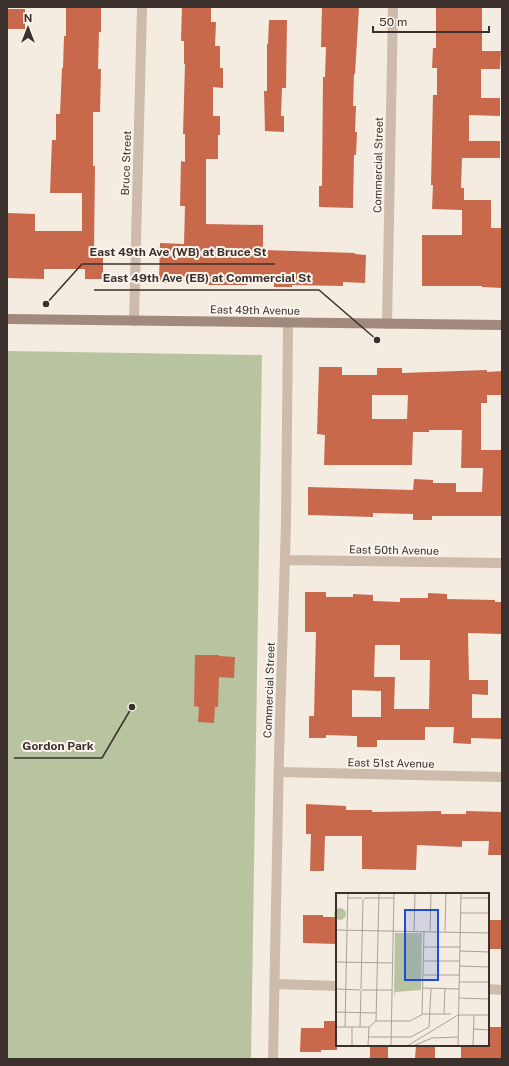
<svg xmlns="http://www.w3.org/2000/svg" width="509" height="1066" font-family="'Public Sans',sans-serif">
<rect width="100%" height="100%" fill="#f4ebe1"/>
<!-- green -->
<path fill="#b8c4a0" d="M7,351L262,355L251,1059H7Z"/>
<!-- building -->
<path fill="#c8694b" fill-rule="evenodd" d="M66,7H101V32H99L98,69H101L100,112H93V166H95L94,251H103V279H85V269H44V279L7,278V213L35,214V231H82V193H50L52,140H56V114H60L62,68H63L64,36H66Z
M182,7H211V22H216L215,46H220V68H223V88L213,87V116H220V135H218V159H206V224L263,225V250L355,253V254L366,255L365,283L343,282V286L292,285V287H274V282L247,281V285H205V282L181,281V283H159L160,243L184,244L185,206H180L181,161L185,162V134H183L185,64H184V41H181Z
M322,7H359L355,74H354L353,106H356L355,132H357L356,155H354L353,208L319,207V186H322L323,77H325L326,47H321Z
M436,7H482V51H501L500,69H481V98H500V116L469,115V141H500V158H462L461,188H464V200H491V228H502V288L482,287V286H422V235H462V210L432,209L433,185H431L433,95H437V68H432L433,48H436Z
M7,9H25V29H7Z
M269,20H287L286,88H282L281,116H284V132L265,131L264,91H267V44H268Z
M319,367H342V375H377V368H402V373L487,370V372L502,371V395H487V403H481V450H502L501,516H432V520H413V514L373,513V517L308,515V487L413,490L414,479L433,480V483H456V492H482L483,468H461L462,430H429V432H413L412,465H324L325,435L317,434ZM372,395H408L407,419H372Z
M305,592H326V597H353V594L373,595V601L400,602V598H428V593L447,594V599L495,600V602H502V634L468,633L469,680H488V695L472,694V718H502V739L471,738V744L453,743L454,727H425V740H377V747H357V736L326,735V738H309V716H314L316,632H305ZM375,645H400V660H430L429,709H394L395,677H374ZM352,690L381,691V717H352Z
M195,655H219V656L235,657L234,678L219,677L218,707H215L214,723L198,722L199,707L194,706Z
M306,804L346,806V810H372V812L441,811V814H466V811L502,812V855H488L489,841H462V847L417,845L416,870L362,869V836H325L324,871H310L311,834H306Z
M303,915H323V917H337V944L303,943Z
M488,920H502V949H488Z
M324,1021H337V1050H321V1052H300L301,1028H324Z
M488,1027H502V1059L461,1058V1045H488Z
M370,1045H388V1059H370Z
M416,1045H435V1059H415Z"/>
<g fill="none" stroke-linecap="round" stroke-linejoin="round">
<!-- street -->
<path stroke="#cdbbac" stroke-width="10" d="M134,321L142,7
M387,324L393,7
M285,560L502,563
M279,772L502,777
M275,984L337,986
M488,989L502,990
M273,1059L279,754L286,524L288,323"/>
<!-- secondary -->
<path stroke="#a18a7d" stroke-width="10" d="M7,319L502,325"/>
</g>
<g text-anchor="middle" stroke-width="4" stroke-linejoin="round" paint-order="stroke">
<!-- street labels -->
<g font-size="11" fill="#3b302b" stroke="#fbf5ee">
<text transform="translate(126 163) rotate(-88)" y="4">Bruce Street</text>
<text transform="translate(378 165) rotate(-89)" y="4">Commercial Street</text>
<text transform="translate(255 310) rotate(1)" y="4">East 49th Avenue</text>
<text transform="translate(394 550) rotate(1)" y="4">East 50th Avenue</text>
<text transform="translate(269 690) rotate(-88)" y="4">Commercial Street</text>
<text transform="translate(391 763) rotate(1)" y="4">East 51st Avenue</text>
</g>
</g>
<!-- overview -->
<g transform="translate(336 893)">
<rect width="153" height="153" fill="#f4ebe1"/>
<path d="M-2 21a6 6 0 1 1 12 0a6 6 0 1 1-12 0ZM59,40H86L85,97L59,99V105V99L58,105Z" fill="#b8c4a0"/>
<path fill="none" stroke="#aaa098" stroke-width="1" d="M12,5H26M28,5H58M125,5H153M125,20H153M11,36L12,0M0,37L153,40M78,38L79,0M94,38L95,0M109,38L110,0M88,54H124M124,58L153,59M87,68H124M0,69L57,70M124,73L153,74M87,82H124M124,89H153M87,95L123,96M0,96L24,97M25,96L27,6M26,97H56M123,105L153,106M0,119L40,120M86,121L88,38M108,121L109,96M40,128H74L87,121H115M0,134H33M9,134L11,37M24,134L25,97M137,136L153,137M33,144H75L93,134L95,96M16,153V134M32,153L33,134L40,128L43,0M55,153L58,0M71,153L122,122H153M77,153L96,145L122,144M122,153L125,0M137,153L138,122"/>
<path fill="#1d4ed8" fill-opacity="0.15" stroke="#1d4ed8" stroke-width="2" d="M69,17H102V87H69Z"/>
<rect width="153" height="153" fill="none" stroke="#3b302b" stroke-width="2"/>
</g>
<!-- callouts -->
<path fill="none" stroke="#3b302b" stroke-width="1.5" d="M46 304L82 264H275M377 340L319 290H94M132 707L102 758H14"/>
<g fill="#3b302b" stroke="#fbf5ee" stroke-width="1.5">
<circle cx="46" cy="304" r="4"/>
<circle cx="377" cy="340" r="4"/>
<circle cx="132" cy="707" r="4"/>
</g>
<g font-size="12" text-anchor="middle" font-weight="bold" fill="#3b302b" stroke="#fbf5ee" stroke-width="4" stroke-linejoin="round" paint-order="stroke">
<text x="178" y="256">East 49th Ave (WB) at Bruce St</text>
<text x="207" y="282">East 49th Ave (EB) at Commercial St</text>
<text x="58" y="750">Gordon Park</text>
</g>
<!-- border -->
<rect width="509" height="1066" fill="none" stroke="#3b302b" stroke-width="16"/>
<!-- north arrow -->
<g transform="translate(28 28)" stroke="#fbf5ee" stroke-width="3" paint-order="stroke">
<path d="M0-3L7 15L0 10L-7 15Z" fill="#3b302b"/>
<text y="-6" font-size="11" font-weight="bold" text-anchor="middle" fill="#3b302b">N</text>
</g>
<!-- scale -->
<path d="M373 26v6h116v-6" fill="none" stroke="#3b302b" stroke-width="2"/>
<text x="379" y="26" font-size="12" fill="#3b302b" stroke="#fbf5ee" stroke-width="3" paint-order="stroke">50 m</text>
</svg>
